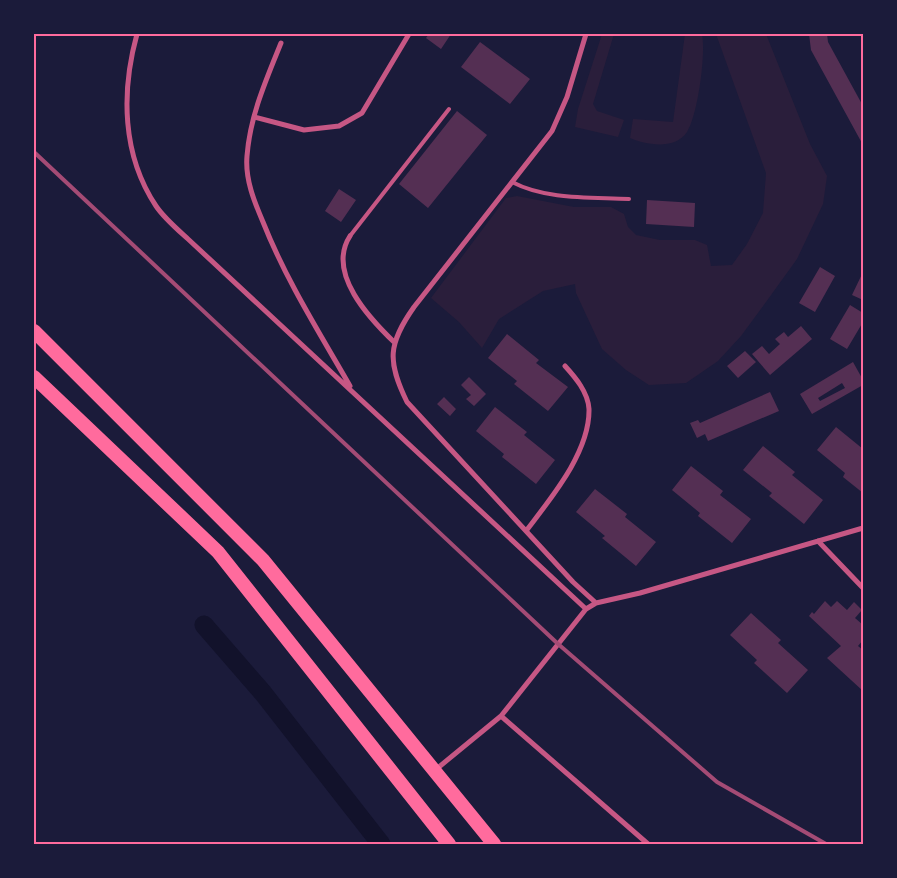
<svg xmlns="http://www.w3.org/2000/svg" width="897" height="878" font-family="'Crimson Pro',serif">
<rect width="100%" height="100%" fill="#1b1b3a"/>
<!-- green -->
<path fill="#2a1e3b" d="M602,34H614L593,104L597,111L624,120L618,137L575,127L578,109Z
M685,34H702C706,54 698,114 687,132C675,150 646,145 630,138L633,119L673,122Z
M716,34H766L810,144L827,176L823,204L797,259L766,302L741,336L718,361L686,383L649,385L626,370L602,349L576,293L575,284L543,291L499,319L482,348L459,322L431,298L506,198L517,196L574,207H611L624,214L628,227L636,235L660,240H695L707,245L711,266L732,265L747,244L763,213L766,173Z"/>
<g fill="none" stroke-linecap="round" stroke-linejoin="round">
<!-- canal -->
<path stroke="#12122b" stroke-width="19" d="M204,625L263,693L381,844"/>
</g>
<!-- building -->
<path fill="#542f53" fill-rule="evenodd" d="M429,34H451L441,49L426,38Z
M809,34H827L828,42L863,106V145L811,50Z
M480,42L530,79L510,104L461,67Z
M457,111L487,135L428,208L399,184Z
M339,189L356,200L341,222L325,211Z
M647,200L695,203L694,227L646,224Z
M820,267L835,276L815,312L799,303Z
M863,272V300L852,295Z
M850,305L863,313V322L847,349L830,339Z
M801,326L812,339L770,375L752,354L762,346L769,354L780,344L775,339L784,332L788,337Z
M507,334L539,360L536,363L568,387L548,411L514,384L517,381L488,358Z
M745,351L756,362L738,378L727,366Z
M853,362L863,380V385L812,414L800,394ZM842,383L845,388L820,401L818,398Z
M469,377L486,394L474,406L466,399L471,395L461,385Z
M770,392L779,411L708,441L705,434L697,438L690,423L698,420L700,423Z
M444,397L456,409L450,416L437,404Z
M495,407L527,432L524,435L555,460L536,484L502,457L504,454L476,431Z
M836,427L863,449V493L843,477L845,473L817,450Z
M763,446L795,472L792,475L823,500L804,524L769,496L772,493L743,470Z
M691,466L723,491L720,495L751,519L732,543L698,516L700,513L672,490Z
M595,489L627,514L625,517L656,542L636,566L602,538L605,536L576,512Z
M825,601L831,607L837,601L847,610L854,602L862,610L855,618L863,625V640L858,646L863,650V691L827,658L841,646L809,616L812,612L814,614Z
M751,613L781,640L778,643L808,670L787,693L754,663L757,660L730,635Z"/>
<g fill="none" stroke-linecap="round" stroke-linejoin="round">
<!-- service -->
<path stroke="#c65784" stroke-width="4" d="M512,182C546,200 591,197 629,199
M350,236L449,109"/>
<!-- minor -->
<path stroke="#c65784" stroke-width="5" d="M137,34C121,92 122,155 156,206C164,218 177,229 188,239L586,609
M586,34L567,97L552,131L414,307C388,344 387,361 407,402L573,582L596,603
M281,43C266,80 250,116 247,156C245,179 254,201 263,222C286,280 319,332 350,386
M254,117L304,130L339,126L362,113L409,34
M350,236C326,273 370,319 395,343
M526,531C551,498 590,452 589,409C588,392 575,377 565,366
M818,541L863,588
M501,716L648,844
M434,771L501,716L586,609L596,603L640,593L863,528"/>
<!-- trunk -->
<path stroke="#ff6b9d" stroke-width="14" d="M34,331L263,560L494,844
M34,377L218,552L449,844"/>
<!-- rail -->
<path stroke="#a44b75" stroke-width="4" d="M34,152L557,643L717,782L826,844"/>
</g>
<!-- border -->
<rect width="897" height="878" fill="none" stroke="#1b1b3a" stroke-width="70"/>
<rect x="35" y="35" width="827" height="808" fill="none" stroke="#ff6b9d" stroke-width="2"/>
</svg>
